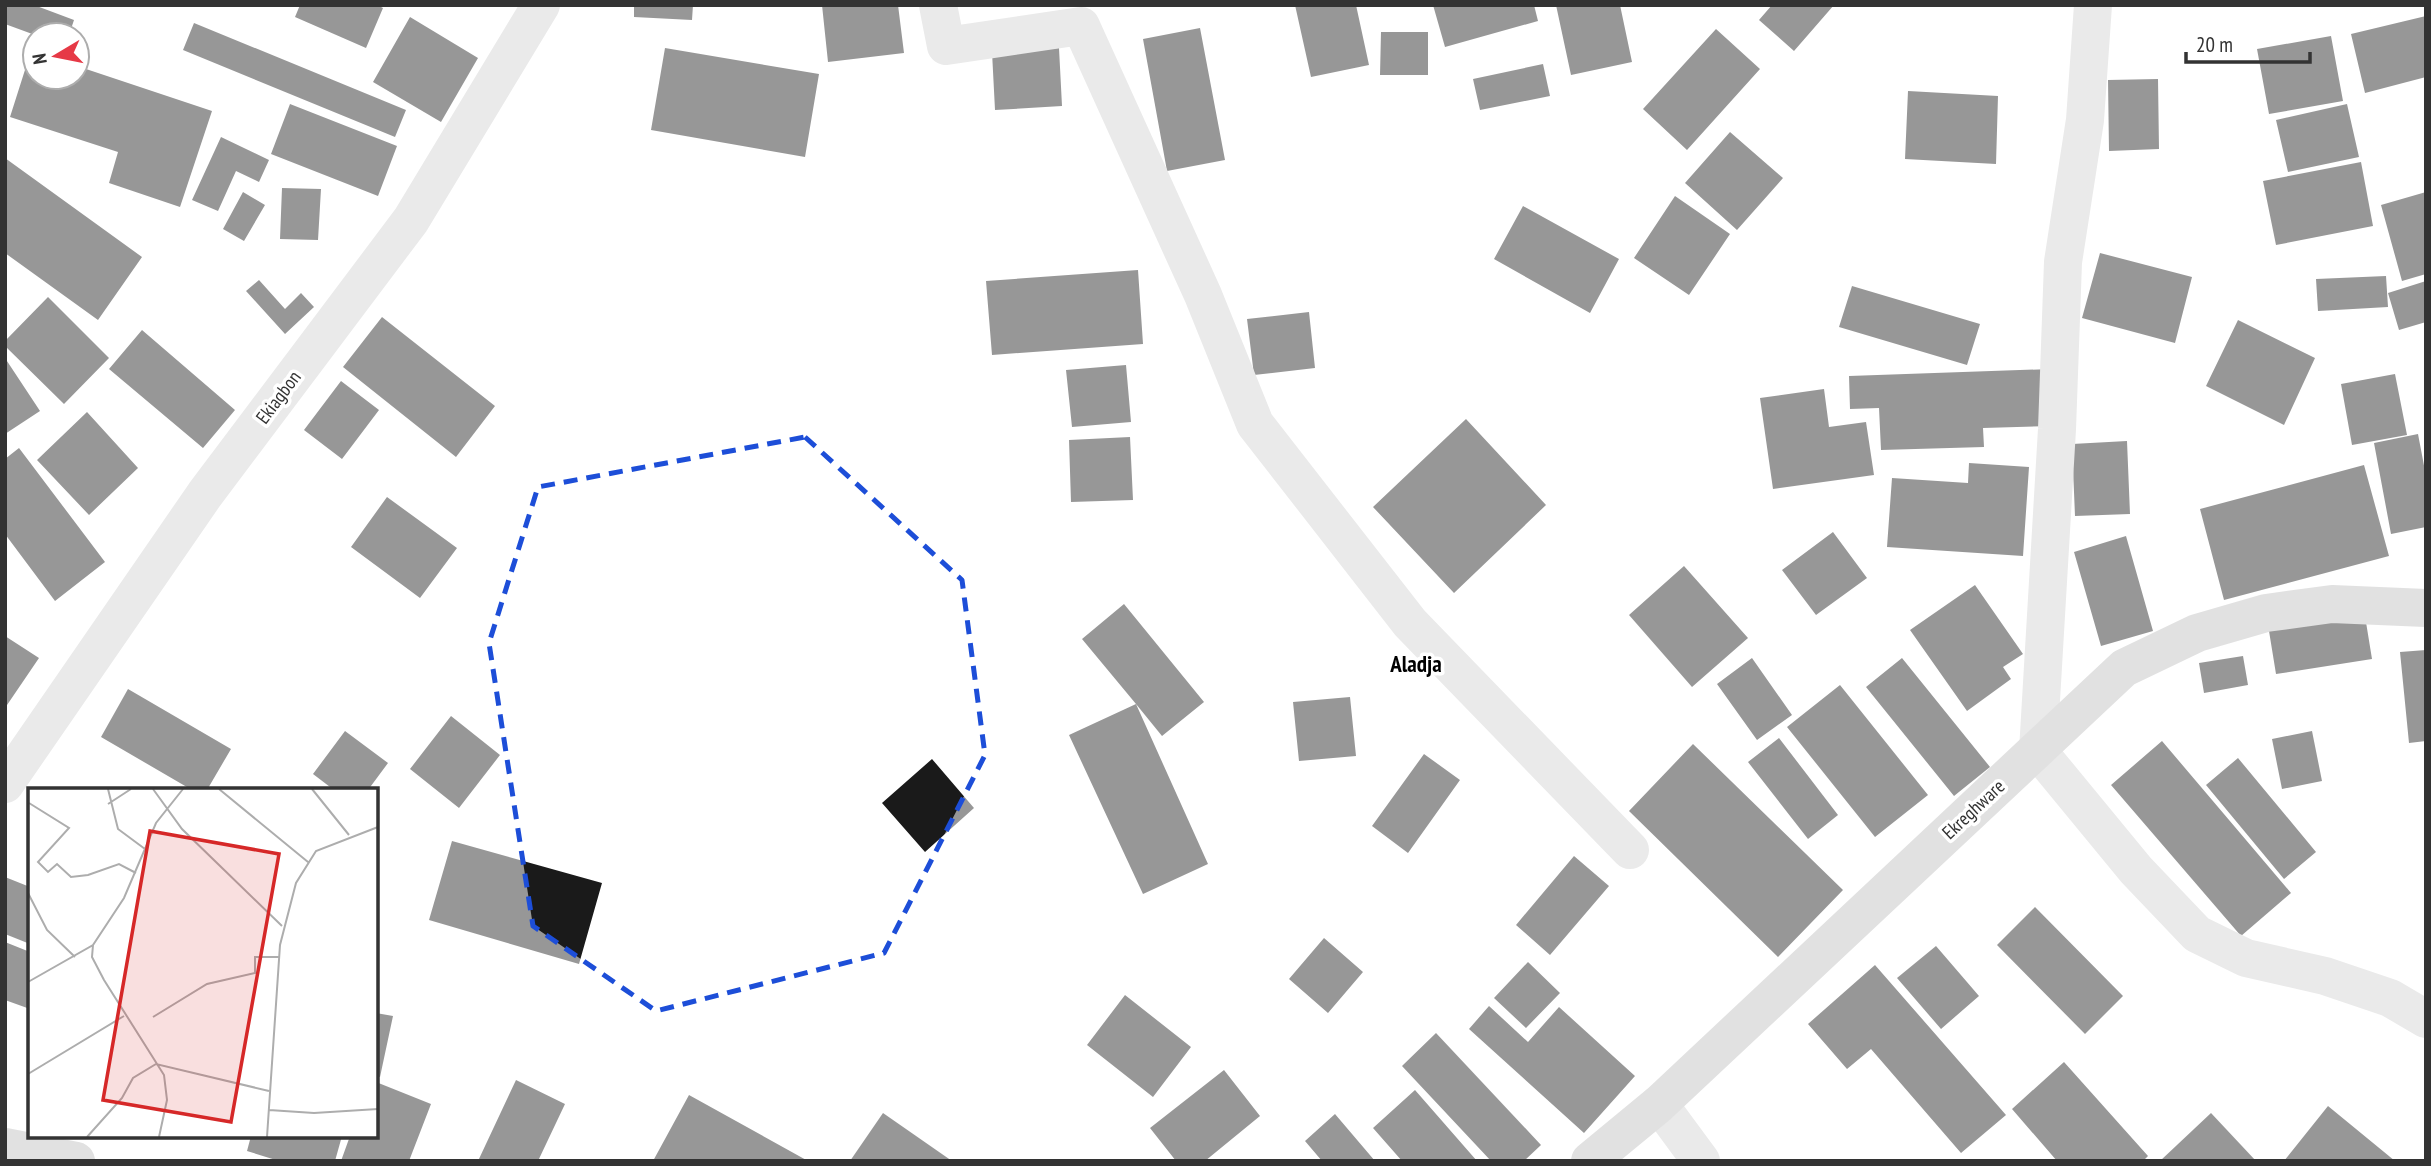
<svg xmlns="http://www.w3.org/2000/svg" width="2431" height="1166" font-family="'PT Sans Narrow',sans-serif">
<rect width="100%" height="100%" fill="#fff"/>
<!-- building -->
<path fill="#1a1a1a" d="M5,5H34L74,20L69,35H35L5,24Z
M300,5H377L383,8L366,48L295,17Z
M634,5H693L692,20L634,17Z
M822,5H898L904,53L828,62Z
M1295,5H1356L1369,65L1311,77Z
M1433,5H1534L1538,21L1445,47Z
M1556,5H1620L1632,62L1571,75Z
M1772,5H1834L1794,51L1759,20Z
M2426,16V77L2365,93L2351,34Z
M410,17L478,58L441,122L373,82Z
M194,23L406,110L395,137L183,50Z
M1200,28L1225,160L1167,171L1143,39Z
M1716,29L1760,69L1687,150L1643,109Z
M1381,32H1428V75H1380Z
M2331,36L2343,101L2269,114L2257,49Z
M665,48L819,74L805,157L651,130Z
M1059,48L1062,106L995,110L992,52Z
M31,51L35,52V77H77V66L212,111L180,207L109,183L118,152L10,117Z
M1543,64L1550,96L1480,110L1473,79Z
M2158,79L2159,149L2109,151L2108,80Z
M1908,91L1998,96L1996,164L1905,159Z
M290,104L397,146L378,196L271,154Z
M2347,104L2359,157L2288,172L2276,120Z
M1730,132L1783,178L1737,230L1685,183Z
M221,137L269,160L259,182L236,171L218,211L192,200Z
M5,158L142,257L98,320L5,253Z
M2361,162L2373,226L2276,245L2263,181Z
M282,188L321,189L318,240L280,239Z
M243,192L265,205L244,241L223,229Z
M2426,192V274L2402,281L2381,205Z
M1675,196L1730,234L1689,295L1634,258Z
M1523,206L1619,259L1590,313L1494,259Z
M2100,253L2192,277L2175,343L2082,318Z
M1138,270L1143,344L992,355L986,281Z
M2386,276L2388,307L2318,311L2316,279Z
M259,280L285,309L301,293L314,307L285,334L246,291Z
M2426,281V322L2399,330L2388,293Z
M1852,286L1980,324L1967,365L1839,327Z
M48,297L109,358L64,404L5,346V341Z
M1309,312L1315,368L1254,375L1247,319Z
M382,317L495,406L456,457L343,367Z
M2238,320L2315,358L2284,425L2206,386Z
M142,330L235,410L203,448L109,369Z
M5,358L40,411L5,434Z
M1126,365L1131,422L1072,427L1066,370Z
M2051,369L2052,426L1983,428L1984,447L1881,450L1879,408L1850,409L1849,376Z
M2395,374L2407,435L2352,445L2341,384Z
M341,381L379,410L342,459L304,430Z
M1824,389L1829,427L1866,422L1874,475L1773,489L1760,398Z
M87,412L138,468L89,515L37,460Z
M1466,419L1546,505L1454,593L1373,507Z
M2418,434L2426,476V527L2391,534L2374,443Z
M1130,437L1133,500L1071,502L1069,440Z
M2127,441L2130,514L2075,516L2072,444Z
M19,448L105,562L55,601L5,534V459Z
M1969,463L2029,467L2023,556L1887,547L1892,478L1968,483Z
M2364,465L2389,556L2224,600L2200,509Z
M387,497L457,548L420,598L351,547Z
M1833,532L1867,578L1816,615L1782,570Z
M2126,536L2153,631L2101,646L2074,552Z
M1684,566L1748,638L1692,687L1629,615Z
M1975,585L2023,654L2003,667L2011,679L1967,711L1910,630Z
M1124,604L1204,702L1162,736L1136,704L1208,864L1143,894L1069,735L1136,704L1082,639Z
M2365,616L2372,659L2276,674L2269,631Z
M5,636L39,658L5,708Z
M2426,650V741L2409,743L2400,652Z
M2243,656L2248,685L2204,693L2199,663Z
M1752,658L1792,715L1757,740L1717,684Z
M1902,658L1990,767L1954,796L1866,687Z
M1840,685L1928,795L1875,837L1787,727Z
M128,689L231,749L207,790H192L101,737Z
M1350,697L1356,756L1299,761L1293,702Z
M451,716L500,755L459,808L410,769Z
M345,731L388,763L368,790H334L313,774Z
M2312,731L2322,781L2282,789L2272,739Z
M1779,738L1838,815L1808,839L1748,762Z
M2162,741L2291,893L2241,936L2111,785Z
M1693,744L1843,890L1778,957L1629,811Z
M1424,754L1460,780L1408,853L1372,826Z
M2238,758L2316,852L2284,879L2206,785Z
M932,759L974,808L925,852L882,803Z
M452,841L602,883L579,964L429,920Z
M1574,856L1609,886L1550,955L1516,925Z
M5,877L30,887V944L5,934Z
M2035,907L2123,996L2085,1034L1997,945Z
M1324,938L1363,972L1328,1013L1289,979Z
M5,942L30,952V1009L5,1000Z
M1936,946L1979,996L1941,1029L1897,978Z
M1528,962L1560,993L1526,1028L1494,998Z
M1875,965L2006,1115L1961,1153L1871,1049L1847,1069L1808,1024Z
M1125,995L1191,1047L1153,1097L1087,1045Z
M1489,1006L1528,1042L1559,1007L1635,1076L1584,1133L1469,1029Z
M376,1013L393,1016L380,1077L376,1076Z
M1436,1033L1541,1145L1524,1161H1491L1402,1066Z
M2064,1062L2148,1156L2143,1161H2057L2012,1109Z
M1224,1070L1260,1116L1205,1161H1176L1150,1128Z
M516,1080L565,1104L538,1161H478Z
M376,1082L431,1104L409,1161H341L350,1136H376Z
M1415,1090L1477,1161H1402L1373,1128Z
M689,1095L808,1161H653Z
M2328,1106L2395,1161H2284Z
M883,1113L952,1161H850Z
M2211,1113L2256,1161H2160Z
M1335,1114L1375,1161H1322L1305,1141Z
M251,1136H342L335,1161H279L247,1151Z"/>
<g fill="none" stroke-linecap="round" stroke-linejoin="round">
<!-- street -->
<path stroke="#d0d0d0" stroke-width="38" d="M938,5L946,46L1081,26L1203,295L1255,424L1410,623L1630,850
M2093,5L2085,120L2063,262L2057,429L2038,751L2136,870L2197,934L2246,958L2325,976L2390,998L2426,1019
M5,784L205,494L411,220L541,5
M1659,1104L1701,1161"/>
<!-- secondary -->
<path stroke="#bdbdbd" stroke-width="38" d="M5,1147L76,1161
M1590,1161L1659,1104L2124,668L2197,633L2266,613L2332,604L2426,608"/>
</g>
<!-- marked area -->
<path d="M0 0H2431V1166H0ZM805,437L962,580L985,755L884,953L656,1011L533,926L489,643L538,487Z" fill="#fff" fill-opacity=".55" fill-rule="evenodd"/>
<path fill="none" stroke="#1d4ed8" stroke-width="5" stroke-dasharray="14 9" stroke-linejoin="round" d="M805,437L962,580L985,755L884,953L656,1011L533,926L489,643L538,487Z"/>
<g text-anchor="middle" stroke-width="7" stroke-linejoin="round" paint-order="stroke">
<!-- street labels -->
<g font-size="19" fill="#333" stroke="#fff">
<text transform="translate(278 397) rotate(-53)" y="7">Ekiagbon</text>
<text transform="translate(1973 809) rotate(-43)" y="7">Ekreghware</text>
</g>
<!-- quarter labels -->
<g font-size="23" font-weight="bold" fill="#000" stroke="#fff">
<text x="1416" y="672">Aladja</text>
</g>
</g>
<!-- overview -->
<g transform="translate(28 788)">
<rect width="350" height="350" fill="#fff"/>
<path fill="none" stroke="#adadad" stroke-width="2" d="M80,1L90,41L117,61M125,1L154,41L254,138M191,1L280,74M284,1L321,47M1,15L41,40L10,74L20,84L29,76L43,89L60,87L91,76L108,85M80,16L103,1M0,105L19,142L47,169M65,157L64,169L76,192L136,287L139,312L131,349M0,194L65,157L96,110L128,35L155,1M125,229L179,196L227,185V169H251M0,286L96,228M241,322L286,325L350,321M59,349L94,310L105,290L128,276L241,303M239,349L252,157L268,95L288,63L350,39"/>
<path fill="#d62828" fill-opacity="0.15" stroke="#d62828" stroke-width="3.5" d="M122,43L251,66L203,334L75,312Z"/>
<rect width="350" height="350" fill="none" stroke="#333" stroke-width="3.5"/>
</g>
<!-- border -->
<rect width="2431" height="1166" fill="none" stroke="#333333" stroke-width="14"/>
<!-- north arrow -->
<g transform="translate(56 56) rotate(260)"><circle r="33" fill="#ffffff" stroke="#adadad" stroke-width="2"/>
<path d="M0-5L12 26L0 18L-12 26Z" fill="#e63946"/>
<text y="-10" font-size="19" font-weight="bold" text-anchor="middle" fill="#333333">N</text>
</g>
<!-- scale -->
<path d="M2186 52v10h124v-10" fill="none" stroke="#333333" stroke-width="3.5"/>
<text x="2196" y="52" font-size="21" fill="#333333" stroke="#ffffff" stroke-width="5" paint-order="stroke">20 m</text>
</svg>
